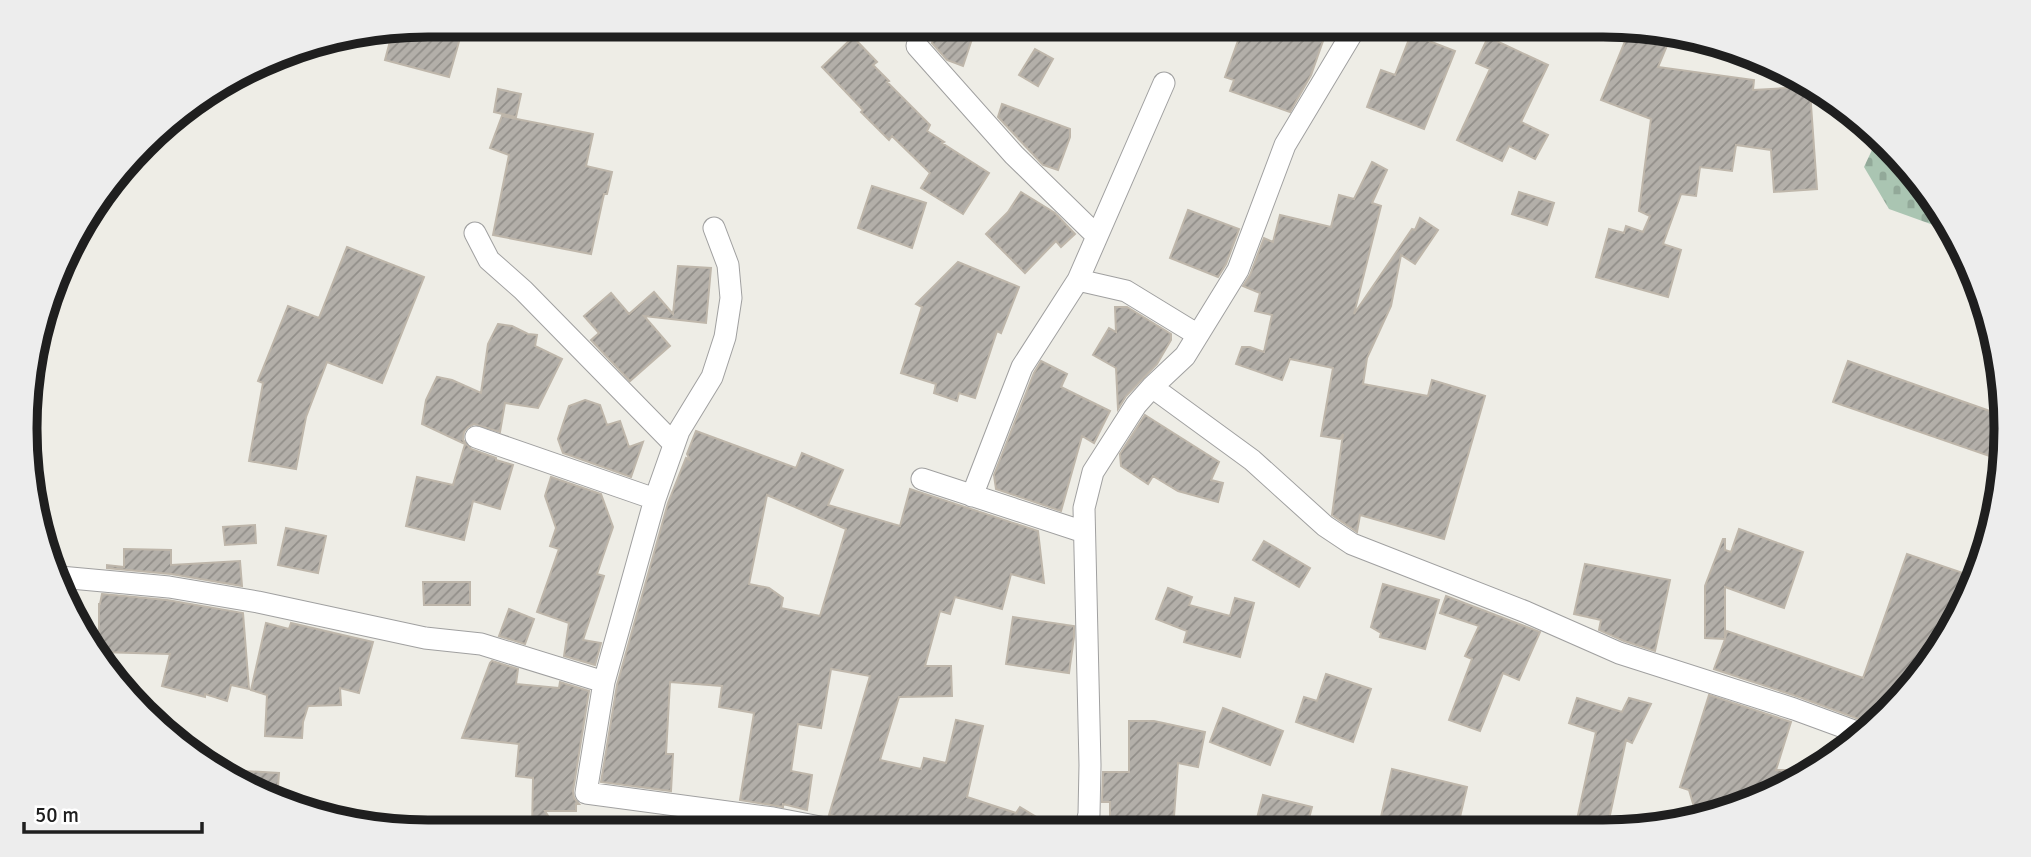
<svg xmlns="http://www.w3.org/2000/svg" width="2031" height="857" font-family="Signika,sans-serif">
<defs>
<pattern id="cemetery-stones" width="16" height="16" patternUnits="userSpaceOnUse" patternTransform="scale(1.75)"><rect width="16" height="16" fill="#aac5b2"/><path d="M2 7V4a2 2 0 0 1 4 0v3zM10 15v-3a2 2 0 0 1 4 0v3z" fill="#92a999"/></pattern>
<pattern id="building-hatch" width="6" height="6" patternUnits="userSpaceOnUse" patternTransform="scale(1.75)"><rect width="6" height="6" fill="#b3afa9"/><path d="M-1 1l2-2M0 6l6-6M5 7l2-2" fill="none" stroke="#918e89"/></pattern>
</defs>
<rect width="100%" height="100%" fill="#eeede6"/>
<!-- cemetery -->
<path fill="url(#cemetery-stones)" d="M1878,137L1950,231L1889,209L1864,167Z"/>
<!-- building -->
<path fill="url(#building-hatch)" stroke="#beb6aa" stroke-width="2" fill-rule="evenodd" d="M429,24H438L462,31L449,77L385,60L393,30Z
M938,24H977L963,66L947,60L932,43Z
M1244,24H1329L1311,75L1290,112L1230,91L1234,80L1225,77Z
M1630,29L1671,36L1658,67L1754,80L1753,90L1803,87L1810,91L1817,189L1774,192L1771,150L1736,145L1732,171L1700,167L1696,196L1681,194L1663,244L1681,250L1668,297L1596,277L1609,229L1624,233L1626,226L1643,232L1650,216L1639,211L1651,119L1601,100Z
M1411,34L1455,51L1424,129L1367,107L1381,70L1395,75Z
M853,37L877,62L873,65L889,81L887,82L930,125L927,131L944,142L942,143L989,173L963,214L921,188L930,173L892,136L889,140L861,112L863,110L822,67Z
M1488,37L1548,65L1521,122L1548,135L1535,159L1509,146L1502,161L1457,140L1490,69L1476,63Z
M1035,49L1053,59L1038,86L1019,75Z
M498,89L521,94L516,117L494,112Z
M1002,104L1070,129V137L1058,170L1043,165L998,117Z
M502,116L593,134L586,166L612,172L607,194H604L591,254L493,235L509,155L490,148Z
M1372,162L1387,170L1372,203L1381,206L1354,314L1412,229L1415,230L1420,218L1438,230L1415,264L1401,255L1391,306L1367,358L1363,384L1428,396L1432,380L1485,396L1444,539L1360,515L1357,532L1332,515L1343,434L1340,439L1321,436L1333,368L1290,359L1282,380L1236,364L1242,347H1250L1264,352L1272,315L1255,311L1260,293L1243,286L1250,275L1264,238L1273,242L1280,215L1331,227L1339,195L1354,199Z
M872,186L926,203L912,248L858,228Z
M1021,192L1055,213L1075,234L1061,247L1056,241L1025,273L986,234L1008,212Z
M1519,192L1554,203L1547,225L1512,214Z
M1188,210L1239,229L1226,264L1218,277L1170,258Z
M347,247L424,277L382,383L327,362L306,417L296,469L249,461L263,383L258,381L288,306L319,318Z
M958,262L1019,287L1001,333L997,331L975,398L959,393L957,401L934,393L936,384L901,373L922,307L916,304Z
M678,266L711,268L706,323L644,316L670,346L630,381L591,340L599,333L584,316L611,293L629,314L654,292L673,314Z
M1115,307H1127L1171,334V340L1157,364L1126,396L1118,409L1116,368L1093,355L1109,328L1116,332Z
M498,324L512,326L528,334L537,335L535,346L562,359L538,408L505,403L500,432L474,424L468,427L464,432L463,440L471,449L496,458V460L513,465L500,509L473,501L464,540L406,526L417,477L453,485L465,444L422,424L426,400L437,377L452,380L481,393L488,344Z
M1041,361L1067,374L1061,387L1110,411L1094,443L1082,436L1061,511L996,489L994,475L1034,373Z
M1848,361L2004,416L1998,459L1833,402Z
M585,400L600,405L607,425L620,421L629,447L643,442L631,477L563,453L558,439L569,406Z
M1145,415L1219,462L1211,480L1223,483L1218,502L1178,491L1153,476L1148,484L1121,466L1120,454Z
M696,431L796,468L802,453L843,470L828,505L900,526L910,489L1038,531L1044,583L1011,574L1002,609L955,597L950,614L940,611L925,666H951L952,696L899,697L880,760L921,769L924,758L946,763L956,720L983,726L967,797L1016,813L1020,807L1048,824L1059,827L1061,831H893V829L829,815L870,676L831,669L821,728L798,724L791,771L812,775L807,810L783,804V807L740,800L754,713L719,707L722,686L670,682L666,754H673L671,791L601,782L617,685L668,503L686,458L690,460L687,454ZM767,495L846,529L820,616L781,608L783,598L769,588L749,584Z
M551,477L601,494L613,527L597,574L604,576L583,640L601,643L595,665L564,656L569,623L537,612L559,549L550,546L556,528L545,496Z
M255,525L256,543L225,545L223,527Z
M286,528L326,536L318,573L278,565Z
M1739,529L1803,552L1784,608L1725,587V638L1727,631L1863,678L1907,554L1969,575L1950,630L1938,653L1875,725L1799,697L1714,669L1725,639L1705,638V586L1723,539H1725V550L1731,552Z
M1264,541L1310,568L1299,587L1253,560Z
M124,549L171,550V565L240,561L242,586L171,574L107,568V565L124,567Z
M1585,564L1670,580L1655,651L1624,641L1599,630L1601,620L1574,614Z
M423,582H470V605H424Z
M1383,584L1439,600L1425,649L1380,637L1381,633L1371,627Z
M1168,588L1192,597L1189,605L1230,616L1235,598L1254,603L1240,657L1184,642L1187,631L1156,619Z
M102,594L167,600L243,613L249,689L231,685L227,701L205,694V697L162,686L170,654L99,652V604H100Z
M1446,596L1540,632L1519,680L1503,673L1480,731L1449,720L1472,659L1465,656L1479,626L1440,613Z
M509,609L534,619L525,644L499,636Z
M1013,617L1074,626V637L1069,673L1006,664Z
M266,623L289,629L291,623L373,642L359,693L340,688L341,705L308,706L303,722L302,738L265,736L267,695L251,690Z
M492,661L518,669L516,684L559,688L560,682L589,691L573,791L574,798L579,804H576V811H545L558,832H532L533,778L516,776L519,744L462,738L490,663Z
M1326,674L1371,689L1353,742L1296,722L1304,697L1317,701Z
M1709,695L1791,722L1776,770H1812L1781,791L1697,817L1689,790L1680,787Z
M1577,698L1622,712L1629,698L1651,704L1632,743L1626,740L1607,829H1575L1596,732L1569,723Z
M1223,708L1283,731L1270,765L1210,742Z
M1129,721H1154L1205,732L1198,767L1178,763L1173,830L1110,831V802H1102L1103,772H1129Z
M1392,769L1467,787L1457,830H1378Z
M227,770L279,773L277,799L264,791Z
M1263,795L1312,807L1306,830H1254Z"/>
<g fill="none" stroke-linecap="round" stroke-linejoin="round">
<defs>
<path id="minor" d="M917,46L1014,155L1097,236
M714,228L728,265L731,298L725,337L712,377L679,431L655,499L604,682L586,793L773,818L841,831
M475,233L489,260L523,290L674,444
M1078,280L1126,291L1198,335
M1152,387L1252,460L1325,526L1352,544L1526,612L1619,653L1794,709L1865,735
M476,437L655,499
M922,479L1084,532
M972,496L1022,367L1078,280L1164,83
M60,577L169,587L258,602L425,638L481,644L604,682
M1085,831L1089,814L1090,765L1084,508L1093,472L1136,405L1152,387L1185,356L1238,270L1285,145L1357,25"/>
</defs>
<!-- minor casing -->
<use href="#minor" stroke="#a0a0a0" stroke-width="23"/>
<!-- minor -->
<use href="#minor" stroke="#fff" stroke-width="21"/>
</g>
<!-- crop -->
<path d="M0 0H2031V857H0ZM428 37H1603A391 391 0 0 1 1994 428V429A391 391 0 0 1 1603 820H428A391 391 0 0 1 37 429V428A391 391 0 0 1 428 37Z" fill="#ededed" fill-rule="evenodd"/>
<path fill="none" stroke="#1f1f1f" stroke-width="9" d="M428 37H1603A391 391 0 0 1 1994 428V429A391 391 0 0 1 1603 820H428A391 391 0 0 1 37 429V428A391 391 0 0 1 428 37Z"/>
<!-- scale -->
<path d="M24 822v10h178v-10" fill="none" stroke="#1f1f1f" stroke-width="3.5"/>
<text x="35" y="822" font-size="21" fill="#1f1f1f" stroke="#ffffff" stroke-width="5" paint-order="stroke">50 m</text>
</svg>
